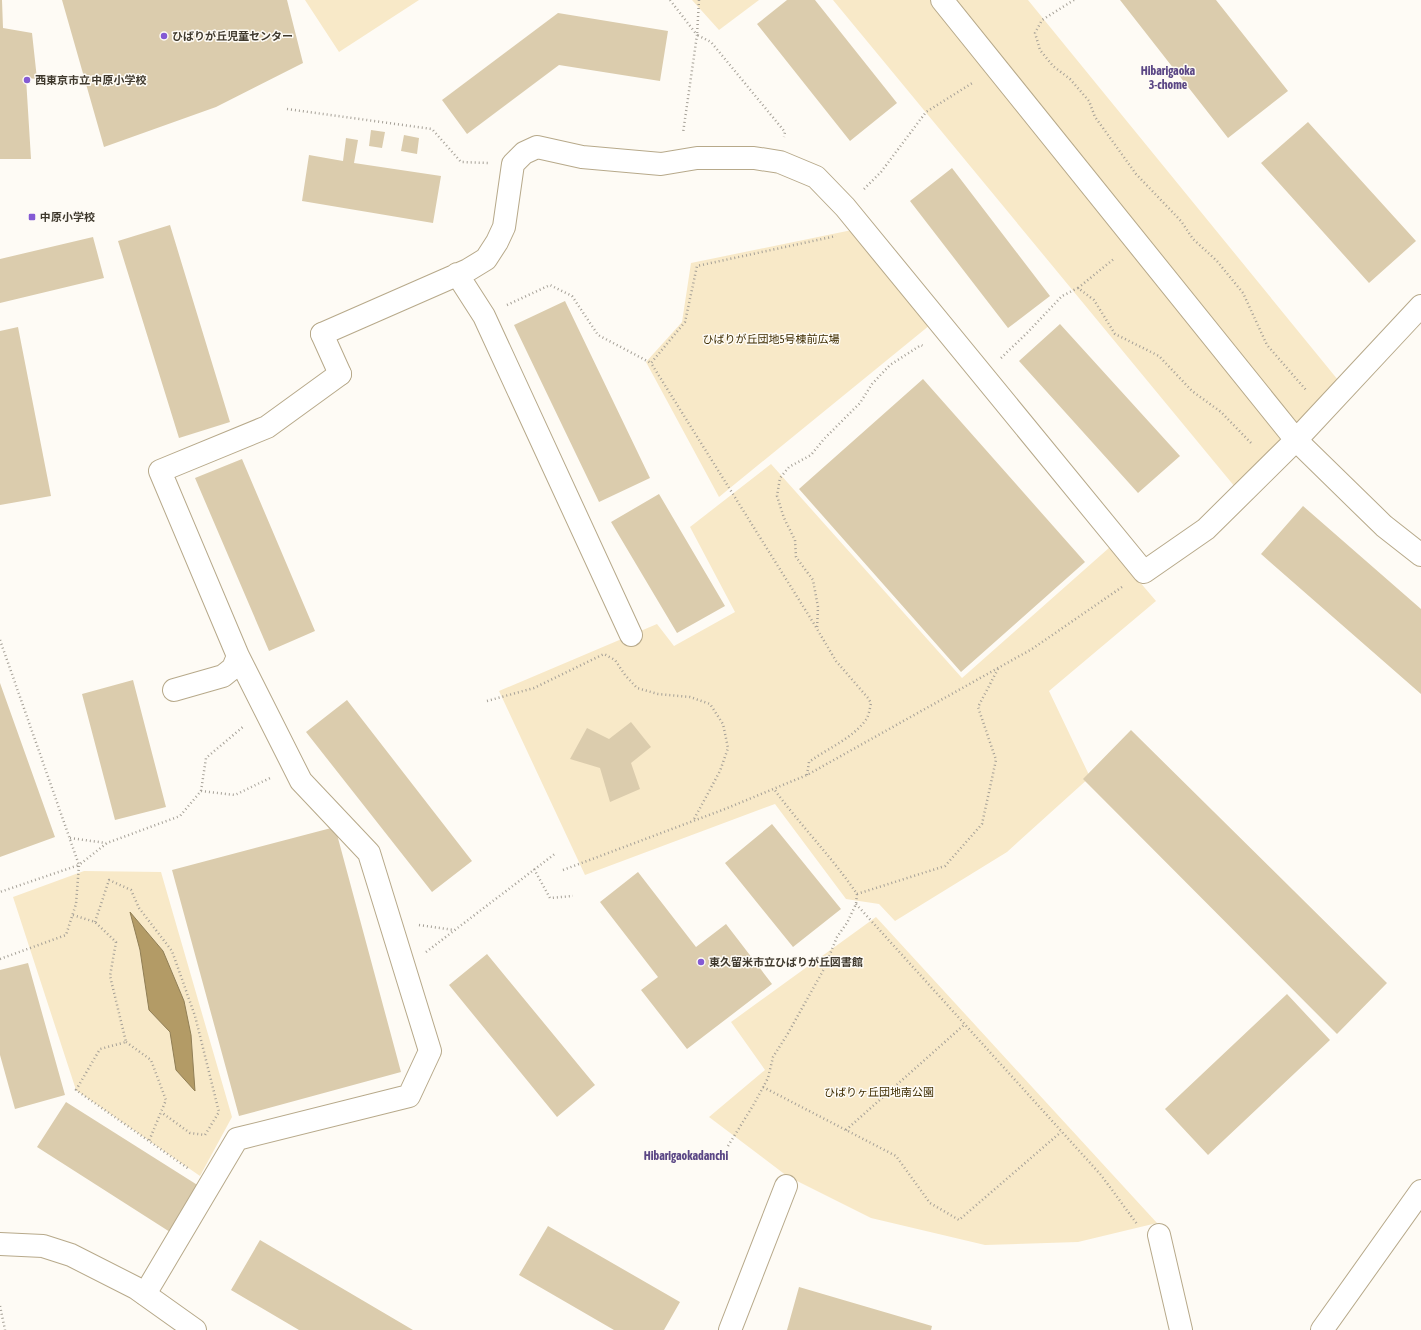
<svg xmlns="http://www.w3.org/2000/svg" width="1421" height="1330" font-family="'Asap Condensed','Noto Sans JP',sans-serif">
<rect width="100%" height="100%" fill="#fefbf5"/>
<!-- green -->
<path fill="#f8e9c8" d="M305,0H419L339,52Z
M692,0H759L719,30Z
M833,0H1028L1338,380L1235,487Z
M852,230L930,325L719,497L646,362L682,322L691,263Z
M771,464L962,678L1110,547L1156,601L1049,691L1090,777L1007,852L895,921L879,904L846,899L775,804L585,875L499,691L657,624L674,646L735,612L690,527Z
M84,871L161,872L232,1117L200,1176L76,1090L13,897Z
M876,917L1157,1223L1078,1242L985,1245L871,1218L787,1176L709,1117L765,1070L731,1022Z"/>
<!-- water -->
<path fill="#b39b66" stroke="#907e55" d="M130,912L163,951L184,1001L191,1035L195,1091L176,1070L170,1032L149,1010L140,950Z"/>
<!-- building -->
<path fill="#dbccad" d="M0,0H2L3,28L32,33L37,79L26,78L31,159H0Z
M62,0H287L303,63L216,107L104,147Z
M787,0H815L897,103L850,141L757,24Z
M1120,0H1216L1288,91L1228,138Z
M558,13L668,31L660,81L559,65L467,134L442,100Z
M1308,122L1416,241L1369,283L1261,163Z
M371,130L385,132L382,148L369,146Z
M404,135L419,138L417,154L401,151Z
M346,138L358,140L354,163L441,176L433,223L302,201L309,155L343,161Z
M952,168L1050,296L1008,328L910,201Z
M170,225L230,422L179,438L118,241Z
M93,237L104,278L0,303V259Z
M565,301L650,478L599,502L514,325Z
M1060,324L1180,456L1138,493L1019,361Z
M18,327L51,496L0,505V331Z
M923,379L1085,562L961,672L799,489Z
M242,459L315,631L269,651L195,478Z
M659,494L725,606L677,633L611,522Z
M1303,506L1421,609V694L1261,554Z
M133,680L166,807L115,820L82,694Z
M0,683L55,837L0,857Z
M347,700L472,861L432,892L306,732Z
M631,722L651,747L631,763L640,789L610,802L600,768L570,759L587,728L609,739Z
M1131,730L1387,983L1337,1034L1083,779Z
M772,824L841,909L793,947L725,863Z
M335,827L401,1072L239,1116L172,870Z
M638,872L696,947L726,924L772,984L687,1049L641,990L658,977L600,902Z
M487,954L595,1085L557,1117L449,985Z
M28,963L65,1095L15,1109L0,1055V970Z
M1287,994L1330,1040L1208,1155L1165,1109Z
M66,1102L199,1186L170,1232L37,1147Z
M548,1226L680,1302L664,1330H614L519,1275Z
M260,1240L413,1330H299L231,1290Z
M799,1287L932,1326L931,1330H787Z"/>
<g fill="none" stroke-linecap="round" stroke-linejoin="round">
<defs>
<path id="minor" d="M942,0L1296,440L1384,526L1421,555
M457,274L484,316L631,635
M322,334L468,270L486,259L497,242L504,227L513,164L524,153L537,147L582,157L661,164L697,158H754L780,162L816,177L845,207L1144,572L1206,529L1296,440L1421,306
M174,690L223,676L233,668L238,656L160,471L267,427L340,374
M1159,1235L1181,1330
M145,1294L237,1139L409,1096L430,1051L369,853L301,781L238,656
M730,1330L786,1186
M1322,1330L1421,1191"/>
<path id="tertiary" d="M322,334L340,374
M0,1244L43,1246L71,1255L136,1288L195,1330"/>
</defs>
<!-- minor casing -->
<use href="#minor" stroke="#b7a98a" stroke-width="24"/>
<!-- tertiary casing -->
<use href="#tertiary" stroke="#b7a98a" stroke-width="24"/>
<!-- path -->
<path stroke="#a5a097" stroke-width="2.5" stroke-dasharray="1 3" stroke-linecap="butt" d="M670,0L697,35L683,133
M699,0L697,35L711,42L785,132L784,137
M1074,0L1042,20L1035,33L1040,50L1053,66L1070,79L1089,101L1095,117L1136,174L1181,221L1193,239L1217,261L1243,293L1267,345L1306,390
M287,109L432,129L461,162L488,163
M864,189L881,172L926,112L974,82
M1078,288L1115,258
M507,305L550,285L572,296L598,335L651,363
M1001,358L1028,332L1062,296L1078,288L1094,300L1115,334L1159,356L1192,391L1221,412L1253,445
M816,627L651,363L685,322L697,266L836,236
M0,640L79,865L0,892
M487,701L534,688L604,654L615,660L625,675L637,688L658,694L690,697L710,704L723,724L728,748L720,771L693,821
M807,775L809,762C828,748 854,738 867,718C869,714 870,708 871,703L868,698L836,661L817,629L818,607L813,580L796,557L795,540L784,518L777,496L780,478L789,467L811,455L824,439L860,403L872,384L890,365L921,345L925,347
M201,791L206,758L244,726
M70,838L106,843
M534,869L550,898L573,896
M563,870L725,809L807,775L1032,649L1122,587
M857,894L945,866L982,824L996,760L978,707L998,669
M856,904L1101,1175L1137,1224
M73,915L95,922L116,942L110,976L126,1042L100,1049L76,1090L189,1169
M95,922L109,880L131,890L139,908L172,951L195,1016L219,1112L205,1135L190,1133L161,1112
M419,925L454,930
M426,952L556,853
M0,959L66,935L76,904L79,865L107,843L180,816L201,791L235,795L270,778
M126,1042L151,1060L166,1100L149,1141
M763,1087L896,1156L930,1203L959,1220L1061,1132
M846,1130L965,1024
M728,1146L754,1104L768,1078L773,1057L787,1035L824,969L837,937L847,923L856,904L857,894C832,857 800,825 774,789
M0,1306L5,1330"/>
<!-- minor -->
<use href="#minor" stroke="#fff" stroke-width="22"/>
<!-- tertiary -->
<use href="#tertiary" stroke="#fff" stroke-width="22"/>
</g>
<!-- markers -->
<g fill="#845ad4" stroke="#fefbf5" stroke-width="1.5">
<circle cx="164" cy="36" r="4"/>
<circle cx="27" cy="80" r="4"/>
<rect x="28" y="213" width="8" height="8" rx="2"/>
<circle cx="701" cy="962" r="4"/>
</g>
<g text-anchor="middle" stroke-width="3" stroke-linejoin="round" paint-order="stroke">
<!-- poi labels -->
<g font-size="11" font-weight="bold" fill="#3f392d" stroke="#fefbf5" text-anchor="start">
<text x="172" y="40">ひばりが丘児童センター</text>
<text x="35" y="84">西東京市立 中原小学校</text>
<text x="40" y="221">中原小学校</text>
<text x="709" y="966">東久留米市立ひばりが丘図書館</text>
</g>
<!-- park labels -->
<g font-size="11" fill="#3e2d00" stroke="#fefbf5">
<text x="771" y="343">ひばりが丘団地5号棟前広場</text>
<text x="879" y="1096">ひばりヶ丘団地南公園</text>
</g>
<!-- neighbourhood labels -->
<g font-size="12" font-weight="bold" fill="#5b4785" stroke="#fefbf5">
<text x="1168" y="75">Hibarigaoka<tspan x="1168" dy="14">3-chome</tspan></text>
<text x="686" y="1160">Hibarigaokadanchi</text>
</g>
</g>
</svg>
